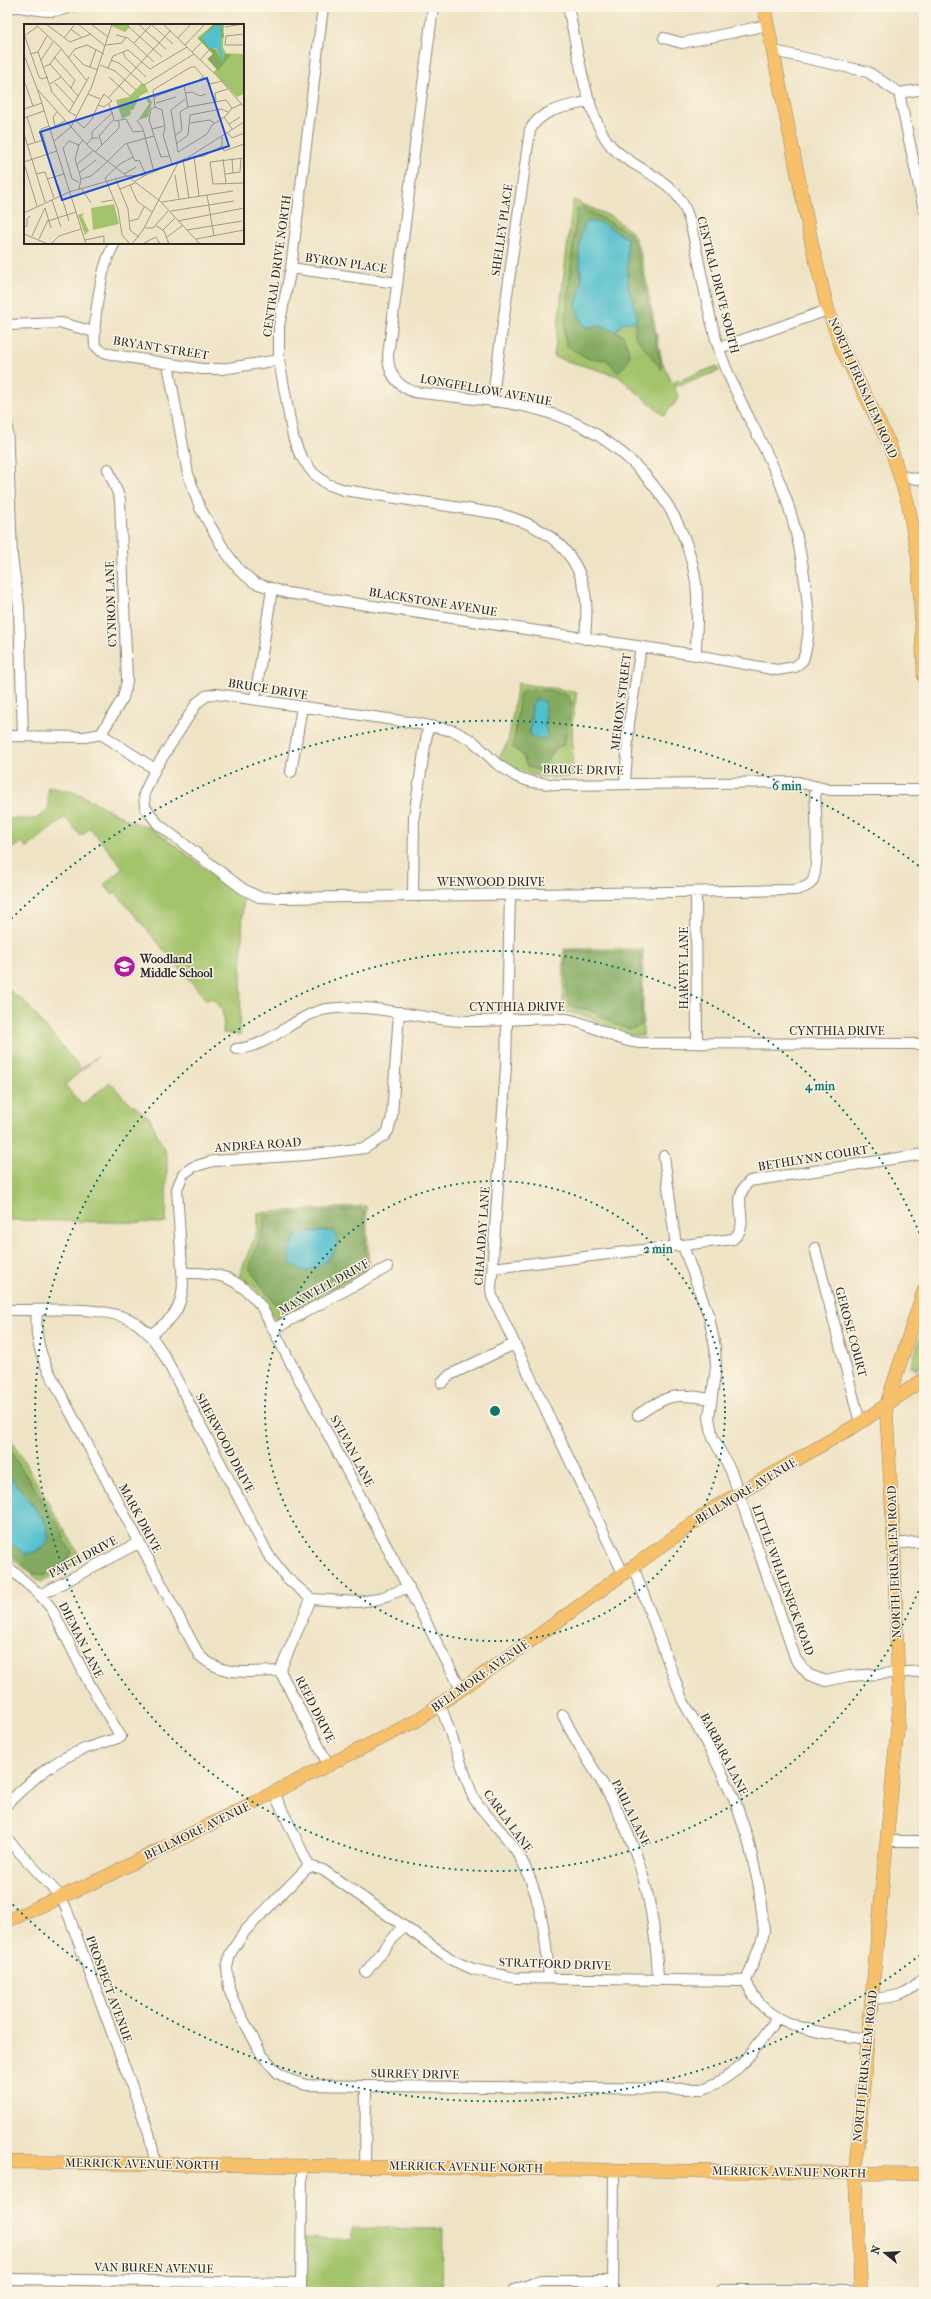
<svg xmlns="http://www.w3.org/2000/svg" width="931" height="2299" font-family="'IM FELL French Canon',serif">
<rect width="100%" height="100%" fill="#fcf5e5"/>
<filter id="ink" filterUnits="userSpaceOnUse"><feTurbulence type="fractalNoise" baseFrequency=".025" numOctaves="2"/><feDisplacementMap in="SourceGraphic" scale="8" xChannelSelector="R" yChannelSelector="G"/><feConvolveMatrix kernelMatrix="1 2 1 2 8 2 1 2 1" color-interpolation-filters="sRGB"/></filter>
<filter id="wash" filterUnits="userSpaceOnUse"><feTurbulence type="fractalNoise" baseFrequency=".012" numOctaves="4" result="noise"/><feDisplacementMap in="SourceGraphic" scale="16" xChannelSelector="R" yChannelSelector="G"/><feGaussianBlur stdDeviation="0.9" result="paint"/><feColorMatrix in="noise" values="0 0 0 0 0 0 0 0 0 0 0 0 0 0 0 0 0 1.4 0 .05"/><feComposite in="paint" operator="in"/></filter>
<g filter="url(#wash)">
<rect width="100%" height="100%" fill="#efe3c5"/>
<!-- green -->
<path fill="#a4c46c" stroke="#68784c" d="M573,200L612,217L632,232L640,250L662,361L672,383L717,366L719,371L674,387L679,398L664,416L618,376L554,357Z
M518,683L577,692L572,722L573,777C541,778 525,777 499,757L508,742Z
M48,787L75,792L130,821L153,829L243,897L240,1035L223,1033C224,1018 225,1006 210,998L207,1001L116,893L113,895L104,885L123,868L90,828L81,836L65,817L27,848L22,842L14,848L9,843L7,844V819H36L48,809Z
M564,949H643V1036L626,1035L610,1029L592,1018L563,1011Z
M7,987L15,996L22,999L81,1069L98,1056L65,1085L82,1105L110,1082L124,1098L150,1118L167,1156L166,1223L7,1220Z
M366,1206L369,1269L276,1320L255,1288L239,1276L258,1229V1213Z
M924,1325V1364L915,1370V1365L911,1367Z
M7,1432L82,1560C74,1564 45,1582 41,1582L7,1554Z
M352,2228L443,2229L442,2292H301V2238L352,2239Z"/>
<!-- forest -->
<path fill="#83aa60" stroke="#576a46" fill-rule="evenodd" d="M582,207L629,233L637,248L662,370L635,336V323L637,316L628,287L627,238L579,256L582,281L576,307L584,327L602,326L623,335C630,353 635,360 617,372L607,360L587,358L567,346L564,335L577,208Z
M524,689L546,690L567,695L572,703L564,745L557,747L540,771L527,766L522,754L513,748L520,693ZM532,705L545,715V728L530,734Z
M566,951L639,953L641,956V1025C625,1038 602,1013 586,1009C581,1008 575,1008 570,1007L567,999Z
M361,1209L364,1211L366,1263L363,1269L286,1310L281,1311L277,1307L249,1268L263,1229L265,1216ZM329,1231L289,1249L299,1233Z
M7,1446L62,1531L65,1542L72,1552L64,1565L43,1576L33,1573L7,1549V1541L26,1554L45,1521L7,1473Z"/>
<!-- water -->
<path fill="#53c0cd" stroke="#3f767c" d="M587,222L601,223L627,238L628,287L637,316L635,323C625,319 621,325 616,332L602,326L584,327L576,307L582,281L579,256L581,232Z
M536,699L545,702V728L548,736C540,741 537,739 530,734L532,705Z
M330,1231L336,1235L338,1241C332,1259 322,1266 305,1272L291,1264L289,1249L299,1233Z
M7,1473L45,1521L49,1538C43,1549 39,1552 26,1554L7,1541Z"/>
</g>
<g filter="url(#ink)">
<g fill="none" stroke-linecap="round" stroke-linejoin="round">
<defs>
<path id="minor" d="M20,7C38,10 53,14 71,7
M323,7L291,268L279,326V360L293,437L300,455L313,473L327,484L344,490L500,514C541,525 577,548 585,593C588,608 586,624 585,639
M433,7L388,355C388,373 397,386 414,392C457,398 502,399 543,411C622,434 684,501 696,583C699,606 696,631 696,655
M7,8L18,7
M664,38L682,43L768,25
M774,51L868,72L899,93L924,210
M899,93L924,89
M115,243C101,264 93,320 95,345L101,351L114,355L202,369H222L279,360
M291,268L397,283
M7,325L62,323L94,332
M719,348L828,310
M168,364L188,474L200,508L225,551L240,571L255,583L287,593L696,655L777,670L795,667L803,660C811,636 809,613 806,589C801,548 792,508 775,471C756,429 732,390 718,346C709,317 704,287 698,258C694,240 692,222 684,206C669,176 634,170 612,147C586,119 577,45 568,7
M492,402L530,130C542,108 567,107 590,101
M7,423L12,557L19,607L23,735
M900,476L924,480
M921,558L924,533
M255,699L272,589
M101,734L123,698L127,681L120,499L108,469
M7,736L85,737L101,734L155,769
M291,772L302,707
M625,784L629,723L641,647
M815,787C815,804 821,872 811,883C807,887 800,889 795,890L283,898L259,897L243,889L158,824L145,807L144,794L155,769L197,703L206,696L216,694L415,723L454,731L473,741L497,764L517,777L532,782L559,785L798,782L830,790H924
M696,892L697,1043
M413,895L414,816L428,727
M510,895L506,1066L491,1289L492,1296L623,1573
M236,1049C271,1047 294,1015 327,1009C369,1003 407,1016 448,1020C487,1024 527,1016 566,1019C592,1023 612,1040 639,1043L924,1044
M664,1156L676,1246
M683,1246L709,1317L715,1347L716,1367L709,1418L713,1438L731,1471L796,1660L809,1675L826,1681L849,1676L924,1671
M815,1248L860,1423
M493,1268L733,1239C754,1223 727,1200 750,1181L924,1154
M182,1273C219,1272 237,1276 261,1306L461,1689
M7,1310C44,1311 110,1303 139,1325C151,1334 159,1346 166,1359L268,1554L285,1576L311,1599L358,1602L378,1599L409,1587
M37,1311C35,1332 38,1348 47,1368L199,1655C223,1678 249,1671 280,1671
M274,1329L388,1267
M150,1335C171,1320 181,1312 183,1285L177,1189L183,1174L193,1167L213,1161L306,1155L365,1148L384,1136L388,1131L392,1116L399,1012
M442,1383L450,1375L514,1344
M638,1415C668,1394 675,1393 711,1399
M894,1544L924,1541
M7,1566L40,1595L52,1609L90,1685L121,1737C106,1742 91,1746 77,1752C49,1763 28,1784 7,1804
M633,1566L682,1699L714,1757L734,1798L748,1839L759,1887L764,1931L761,1943L746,1981
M40,1595L138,1543
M311,1599L280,1671L329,1766
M440,1704L473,1797C486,1817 504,1832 517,1852C540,1890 546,1935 549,1978
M563,1715C574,1740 590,1762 604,1786C641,1849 655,1907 658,1979
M274,1793L309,1866L323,1870L333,1877L454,1961L473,1969L515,1978L746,1981
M7,1839L61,1897L66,1908L149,2133L156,2165
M887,1841H924
M309,1866L245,1931L230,1954L227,1968L229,1989L234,2002L262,2055L278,2073L290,2080L306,2085L366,2086L703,2089C741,2076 754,2048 777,2018
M366,1972L403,1926
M746,1981C765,2030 823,2033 868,2039
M872,1999C896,1997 908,1996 924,1976
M365,2166L366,2086
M7,2279L301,2283
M514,2290L540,2281H613
M722,2290H844L854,2292
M105,2292V2280
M301,2292L302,2165
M613,2292L614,2169"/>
<path id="major" d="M764,7L812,245L828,310L842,349L890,445L908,503L918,557L924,677
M7,1921L99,1880L416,1721L539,1635L717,1506L860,1423L924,1379
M7,2162L924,2174
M861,2292L855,2173L899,1712L894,1544L886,1406L924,1290"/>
</defs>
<!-- minor casing -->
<use href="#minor" stroke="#8d8778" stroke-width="12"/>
<!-- major casing -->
<use href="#major" stroke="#8d8778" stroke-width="14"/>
<!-- minor -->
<use href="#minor" stroke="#fff" stroke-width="10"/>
<!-- major -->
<use href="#major" stroke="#f7c06b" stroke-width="13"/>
</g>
</g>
<!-- distance rings -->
<g fill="none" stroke="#0f766e" stroke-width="2" stroke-dasharray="2 4">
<circle cx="495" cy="1411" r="230"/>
<path d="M923 1580A460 460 0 1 1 923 1242"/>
<path d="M920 1955A690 690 0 0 1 7 1899M7 923A690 690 0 0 1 920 867"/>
</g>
<!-- icons -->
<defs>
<symbol id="school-disc" viewBox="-11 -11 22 22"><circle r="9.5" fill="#b5179e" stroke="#fcf5e5"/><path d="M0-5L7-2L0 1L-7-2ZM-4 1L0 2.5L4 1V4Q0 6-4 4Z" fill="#fff"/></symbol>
</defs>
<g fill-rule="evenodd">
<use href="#school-disc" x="112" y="954" width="25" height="25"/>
</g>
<g text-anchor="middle" stroke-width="3" stroke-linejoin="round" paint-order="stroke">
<!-- street labels -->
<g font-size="12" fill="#2b2b2b" stroke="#fcf5e5">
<text transform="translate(502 230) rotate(-82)" y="4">SHELLEY PLACE</text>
<text transform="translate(346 263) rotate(8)" y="4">BYRON PLACE</text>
<text transform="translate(277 266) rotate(-82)" y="4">CENTRAL DRIVE NORTH</text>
<text transform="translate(718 285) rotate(76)" y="4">CENTRAL DRIVE SOUTH</text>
<text transform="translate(161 348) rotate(9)" y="4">BRYANT STREET</text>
<text transform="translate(863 388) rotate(66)" y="4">NORTH JERUSALEM ROAD</text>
<text transform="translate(486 390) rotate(10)" y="4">LONGFELLOW AVENUE</text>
<text transform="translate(433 602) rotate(9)" y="4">BLACKSTONE AVENUE</text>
<text transform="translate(111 604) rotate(-92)" y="4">CYNRON LANE</text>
<text transform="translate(268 689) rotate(9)" y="4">BRUCE DRIVE</text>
<text transform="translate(621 702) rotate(-83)" y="4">MERION STREET</text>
<text transform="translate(583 770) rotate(1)" y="4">BRUCE DRIVE</text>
<text x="491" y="886">WENWOOD DRIVE</text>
<text transform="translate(684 968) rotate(-90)" y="4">HARVEY LANE</text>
<text x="517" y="1011">CYNTHIA DRIVE</text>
<text x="837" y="1035">CYNTHIA DRIVE</text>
<text transform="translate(258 1145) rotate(-4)" y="4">ANDREA ROAD</text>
<text transform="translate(813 1158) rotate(-9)" y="4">BETHLYNN COURT</text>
<text transform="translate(482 1236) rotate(-86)" y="4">CHALADAY LANE</text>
<text transform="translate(324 1287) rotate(-29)" y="4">MAXWELL DRIVE</text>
<text transform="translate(851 1332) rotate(75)" y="4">GEROSE COURT</text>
<text transform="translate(225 1443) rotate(62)" y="4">SHERWOOD DRIVE</text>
<text transform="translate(352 1451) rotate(62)" y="4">SYLVAN LANE</text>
<text transform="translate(746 1491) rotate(-31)" y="4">BELLMORE AVENUE</text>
<text transform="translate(140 1518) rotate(62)" y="4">MARK DRIVE</text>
<text transform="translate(83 1557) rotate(-28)" y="4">PATTI DRIVE</text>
<text transform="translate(894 1562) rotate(-92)" y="4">NORTH JERUSALEM ROAD</text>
<text transform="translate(783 1580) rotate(70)" y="4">LITTLE WHALENECK ROAD</text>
<text transform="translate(81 1640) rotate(63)" y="4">DIEMAN LANE</text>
<text transform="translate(480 1676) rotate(-35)" y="4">BELLMORE AVENUE</text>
<text transform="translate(315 1709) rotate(63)" y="4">REED DRIVE</text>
<text transform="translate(724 1754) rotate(63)" y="4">BARBARA LANE</text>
<text transform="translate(631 1813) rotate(64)" y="4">PAULA LANE</text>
<text transform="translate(508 1821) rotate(54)" y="4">CARLA LANE</text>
<text transform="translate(197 1831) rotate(-26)" y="4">BELLMORE AVENUE</text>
<text transform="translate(555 1964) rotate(2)" y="4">STRATFORD DRIVE</text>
<text transform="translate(109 1989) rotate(70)" y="4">PROSPECT AVENUE</text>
<text transform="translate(865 2066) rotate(-84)" y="4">NORTH JERUSALEM ROAD</text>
<text transform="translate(415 2074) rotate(1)" y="4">SURREY DRIVE</text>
<text transform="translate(142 2164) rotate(1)" y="4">MERRICK AVENUE NORTH</text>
<text transform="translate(466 2167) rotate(1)" y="4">MERRICK AVENUE NORTH</text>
<text transform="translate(789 2172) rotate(1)" y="4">MERRICK AVENUE NORTH</text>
<text transform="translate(154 2268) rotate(1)" y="4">VAN BUREN AVENUE</text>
</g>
<!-- poi labels -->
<g font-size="12" font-weight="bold" fill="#2b2b2b" stroke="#fcf5e5" text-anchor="start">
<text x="140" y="963">Woodland<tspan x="140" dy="14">Middle School</tspan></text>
</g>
</g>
<!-- overview -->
<g transform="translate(24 24)">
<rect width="220" height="220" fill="#efe3c5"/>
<path d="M88,0H105V4L101,8L87,2ZM190,0H200L199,23L202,29L220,30V70L213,73L189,48L193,45L183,35L189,30L173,14ZM117,60H121L125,70L123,68L116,72L109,86H105L107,88L106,91L98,95L92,76L105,73ZM124,72L128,78L124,93L114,96L125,80L122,75ZM90,180L95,200L69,206L67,184ZM60,189L58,192L65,207L61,211L54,191Z" fill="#a4c46c"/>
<path d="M190,0H200L198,1L200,14L197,13V1L191,2L177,14L192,27L199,37L200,30L207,31L194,47L184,35L189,30L175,15Z" fill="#83aa60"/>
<path d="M197,1V22L200,35L199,37L193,24H186L177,14L191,2Z" fill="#53c0cd"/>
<path fill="none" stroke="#a19987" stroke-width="1" d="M11,0L36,23L62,56M22,0L46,18L67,10M54,0L81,22M67,0L84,13M114,0L142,25M127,0L149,20M139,0L195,54L220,83M104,2L138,33M201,3L219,0M47,5L57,13M0,10L15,53L18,55L24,53M220,10L202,12L201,21H220M92,11L104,14L130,38M0,12L13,3M40,14L51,0M154,14L167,0M110,19L127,1M82,21L98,19L102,13M161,21L181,0M14,28L28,68L45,88L53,92M99,28L101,33L122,53M168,28L177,19M6,30L14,28L23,12M49,30L60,41L74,46M0,31L14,67L62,220M30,33L51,56L47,64M44,34L51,25L63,21L80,30M17,36L29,18M87,36L95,39L120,61L170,30M176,36L185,26M26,40L54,72M76,41L91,47L112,66M20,43L26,40L37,25M66,43L72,25M84,44L89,32L104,26L126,45L163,23M85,53L106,72M1,59L9,82M31,59L50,79M26,60L37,53M160,62L164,83M13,65L66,124L136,177L176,220M161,69L168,68L176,72L182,70M64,70L76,75M85,73L146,7M130,73L174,57L180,52M161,75L147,86L154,128L183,110L188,101L202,92L207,85L217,80M192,77L191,69L204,65M132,79L152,73M131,83L129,66L167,43H171L186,60L198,57M131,83L127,85L125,96L137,133L145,132M131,83L138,86L141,104L139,111L148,140M0,85L18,79M33,88L29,93L31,102L41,97M45,88L65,53M3,93L11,118M200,93L208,105M0,94L20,87M51,96L60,104L68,95L74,81L76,77L80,70L88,77L80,83L74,81M113,96L119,105L130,148M90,97L102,95L109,108L119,107M166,99L186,96L190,99M205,100L216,93M128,105L140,102M203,108L208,114L220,109M0,110L21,178M151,112L158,106L156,88L164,83L202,76L208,84M68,114V108L89,88M30,117L47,103L68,62L88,0M63,120L68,114H74M103,120L111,137L115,136L122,151L111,157M152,120L164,111L166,91L197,85L204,88M3,121L19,116M55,121L45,117L39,124L48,155L55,158M78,121L75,112L90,95L85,80M198,122L200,127L220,120M71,128L95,104V97M24,130L17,105L25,102M170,132L175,172M164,134L180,132L198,122V113M208,134L209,149M220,134L186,138L189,160L220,159M199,135L202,159M159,136L165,174M84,137L101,120L130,112M0,138L33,127M0,139L13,182M52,141L70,126M55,149L72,136M12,150L21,148L30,174M100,150L112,143M201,150L216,148L217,134M151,151L155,176M23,155L40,150M57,155L67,152L83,138M92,156L104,185L106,206L115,213M34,161L45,197M106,161L113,177L128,188M55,165L57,155L51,135L55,121L59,116M58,165L67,179M96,165L111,159M183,171L190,212M28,176L37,203M77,178L89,176M138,178L209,167M21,184L27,204M147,187L210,177M0,189L45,168L102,152L122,151L163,134L220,98M24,197L52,188M106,197L114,195L120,183M154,197L220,184M131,201L140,207L145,220M0,203L3,202V195L6,192M121,204H129L144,187M139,206L151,194M163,206L218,197M0,210L24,220M8,212L21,184M143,213L159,201M15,215L24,196M172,215L220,206M61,216L80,212V220M27,220L35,212L57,205M106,220L98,211L94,185L81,154L96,140L109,133M108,220L119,206L155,137M118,220L132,213L136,220"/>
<path fill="#1d4ed8" fill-opacity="0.15" stroke="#1d4ed8" stroke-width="2" d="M183,54L205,122L38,176L16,108Z"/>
<rect width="220" height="220" fill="none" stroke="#2b2b2b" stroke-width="2"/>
</g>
<circle cx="495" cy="1411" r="6" fill="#0f766e" stroke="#fcf5e5" stroke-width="2"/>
<g font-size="12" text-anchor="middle" font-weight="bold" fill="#0f766e" stroke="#fcf5e5" stroke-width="3" stroke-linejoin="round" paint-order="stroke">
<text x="787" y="790">6 min</text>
<text x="820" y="1090">4 min</text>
<text x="658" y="1253">2 min</text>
</g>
<!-- margin -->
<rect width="931" height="2299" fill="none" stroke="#fcf5e5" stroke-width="24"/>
<!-- north arrow -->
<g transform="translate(885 2253) rotate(288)" stroke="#fcf5e5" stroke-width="3" paint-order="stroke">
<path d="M0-3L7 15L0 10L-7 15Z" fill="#2b2b2b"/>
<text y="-6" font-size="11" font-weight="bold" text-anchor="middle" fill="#2b2b2b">N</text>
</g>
</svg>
